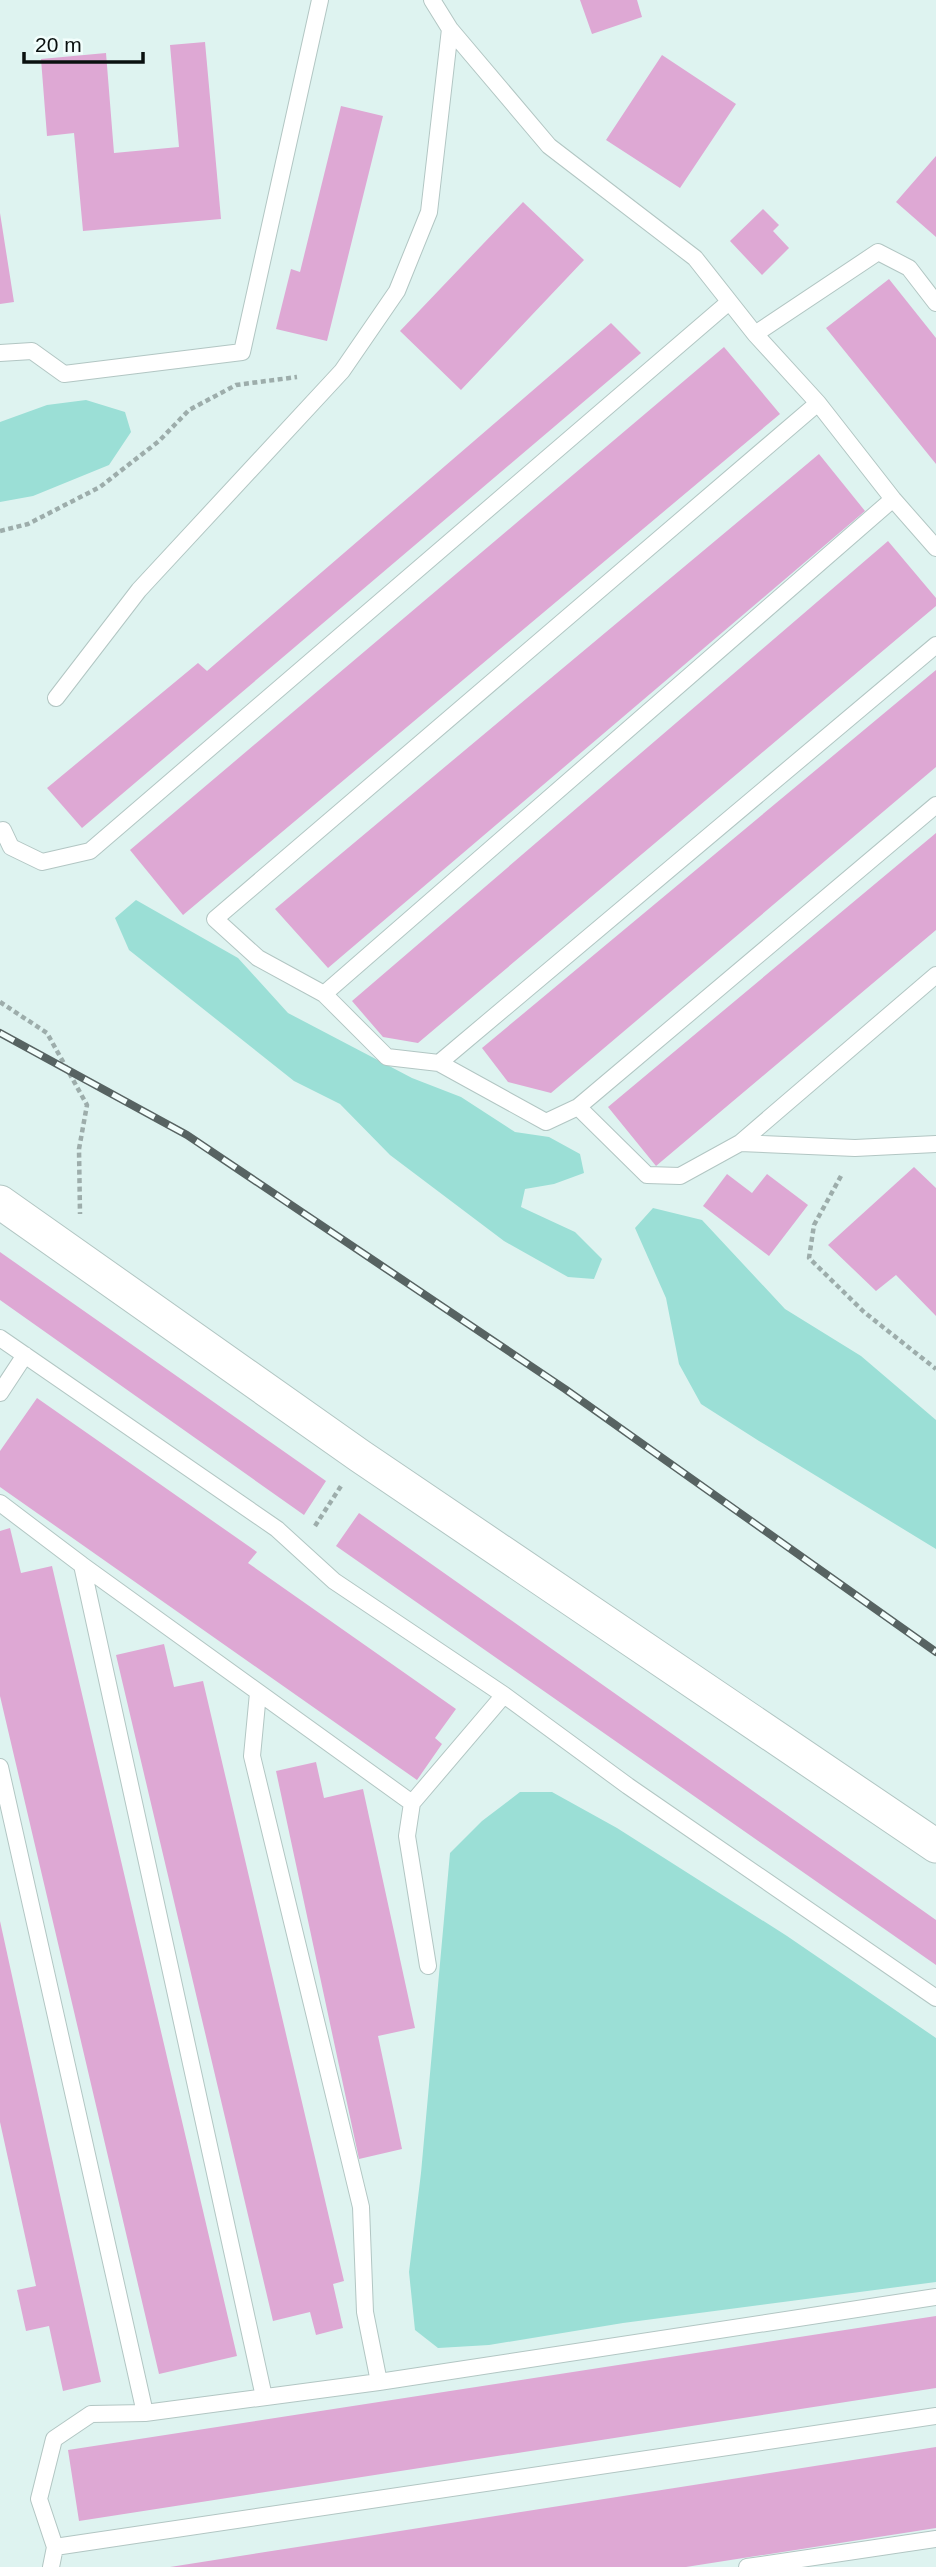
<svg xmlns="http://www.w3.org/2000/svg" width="936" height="2567" font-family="Arial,sans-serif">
<rect width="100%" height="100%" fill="#def3f0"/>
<!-- green -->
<path fill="#9bdfd6" d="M86,400L125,412L131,432L109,465L33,496L0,502V422L47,405Z
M136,900L238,958L288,1013L412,1078L461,1097L515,1132L549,1137L580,1154L584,1173L554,1184L525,1189L521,1207L575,1232L602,1259L594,1279L568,1277L504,1241L390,1155L340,1104L294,1081L129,950L115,918Z
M653,1208L702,1220L785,1309L861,1356L936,1420V1549L759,1441L701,1404L679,1364L666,1298L635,1228Z
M520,1792H552L617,1828L787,1936L936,2038V2282L623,2323L489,2345L438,2348L415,2330L409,2272L421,2173L450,1853L482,1821Z"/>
<!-- building -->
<path fill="#dea8d4" d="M580,0H637L642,17L592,34Z
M205,42L221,219L83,231L74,133L47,136L41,59L106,53L114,153L179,147L170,45Z
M662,55L736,104L680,188L606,140Z
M341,106L383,116L327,341L276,329L291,269L300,272Z
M936,156V237L896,202Z
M523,202L584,260L461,390L400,331Z
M763,209L779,225L773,231L789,248L762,275L730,241Z
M0,213L14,302L0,304Z
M889,279L936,338V464L826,328Z
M611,323L641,353L82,828L47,788L198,663L207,671Z
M724,347L780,414L183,915L130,850Z
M819,454L865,511L328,968L275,909Z
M888,541L936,598V606L418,1043L383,1037L352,1001Z
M936,670V767L551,1093L508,1082L482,1048Z
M936,833V930L656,1166L608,1107Z
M914,1167L936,1188V1316L896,1275L876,1291L828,1245Z
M727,1174L752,1193L767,1174L808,1205L769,1256L703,1206Z
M0,1252L326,1481L304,1515L0,1300Z
M37,1398L257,1552L248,1563L456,1709L435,1738L442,1744L417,1780L0,1487V1451Z
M359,1513L936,1920V1965L336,1546Z
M10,1528L21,1573L52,1566L237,2356L159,2374L0,1696V1531Z
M164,1644L174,1687L203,1681L344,2281L333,2284L343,2328L316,2335L310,2312L273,2321L116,1655Z
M316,1762L324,1798L363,1789L415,2028L378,2036L402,2149L359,2159L276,1771Z
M0,1921L101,2382L63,2391L49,2326L26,2331L17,2290L36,2286L0,2122Z
M936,2316V2388L79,2521L68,2450Z
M936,2447V2528L686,2567H170Z"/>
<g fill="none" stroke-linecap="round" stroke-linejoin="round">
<defs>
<path id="lane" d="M432,0L450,29L549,146L695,258L755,334L818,403L893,499L936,548
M755,334L878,252L909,268L936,303
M0,353L32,351L64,374L242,352L320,0
M818,403L215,919L258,958L324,994L387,1057L439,1063L546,1122L578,1107L647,1175L680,1176L740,1143L936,975
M56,698L139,590L342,371L397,291L429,212L450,29
M3,830L11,847L42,862L90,851L729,302
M324,994L893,499
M439,1063L936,645
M578,1107L936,805
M740,1143L855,1148L936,1144
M0,1338L277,1529L334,1581L504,1695L628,1786L936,1998
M0,1393L25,1355
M0,1503L82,1565L412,1803L504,1695
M82,1565L264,2397
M258,1693L252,1756L361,2207L365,2312L379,2382
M0,1767L145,2413
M412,1803L407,1836L428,1966
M55,2547L936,2416
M51,2567L55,2547L39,2499L54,2439L91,2414L145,2413L379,2382L936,2297
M747,2567L936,2539"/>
<path id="street" d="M0,1202L360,1456L936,1846"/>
</defs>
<!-- lane casing -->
<use href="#lane" stroke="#b2c6c3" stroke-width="18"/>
<!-- street casing -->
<use href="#street" stroke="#b2c6c3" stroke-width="35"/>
<!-- path -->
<path stroke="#9dadab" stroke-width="4.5" stroke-dasharray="5 3.5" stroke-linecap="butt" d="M0,531L28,524L100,487L159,441L189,410L236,385L297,377
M0,1002L47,1033L87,1105L79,1149L80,1214
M841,1176L814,1225L809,1258L864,1312L936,1369
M315,1526L341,1486"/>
<!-- lane -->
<use href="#lane" stroke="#fff" stroke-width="16"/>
<!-- street -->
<use href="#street" stroke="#fff" stroke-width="33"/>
<defs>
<path id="rail" d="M0,1033L187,1135L565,1389L936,1652"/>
</defs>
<!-- rail casing -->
<use href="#rail" stroke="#576362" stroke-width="8"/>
<!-- rail -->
<use href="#rail" stroke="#f2fefc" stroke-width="5" stroke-dasharray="16" stroke-linecap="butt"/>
</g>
<!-- scale -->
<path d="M24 52v10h119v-10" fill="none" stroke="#09100f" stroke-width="3.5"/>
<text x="35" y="52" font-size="21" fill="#09100f" stroke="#f2fefc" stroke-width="5" paint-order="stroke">20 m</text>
</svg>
